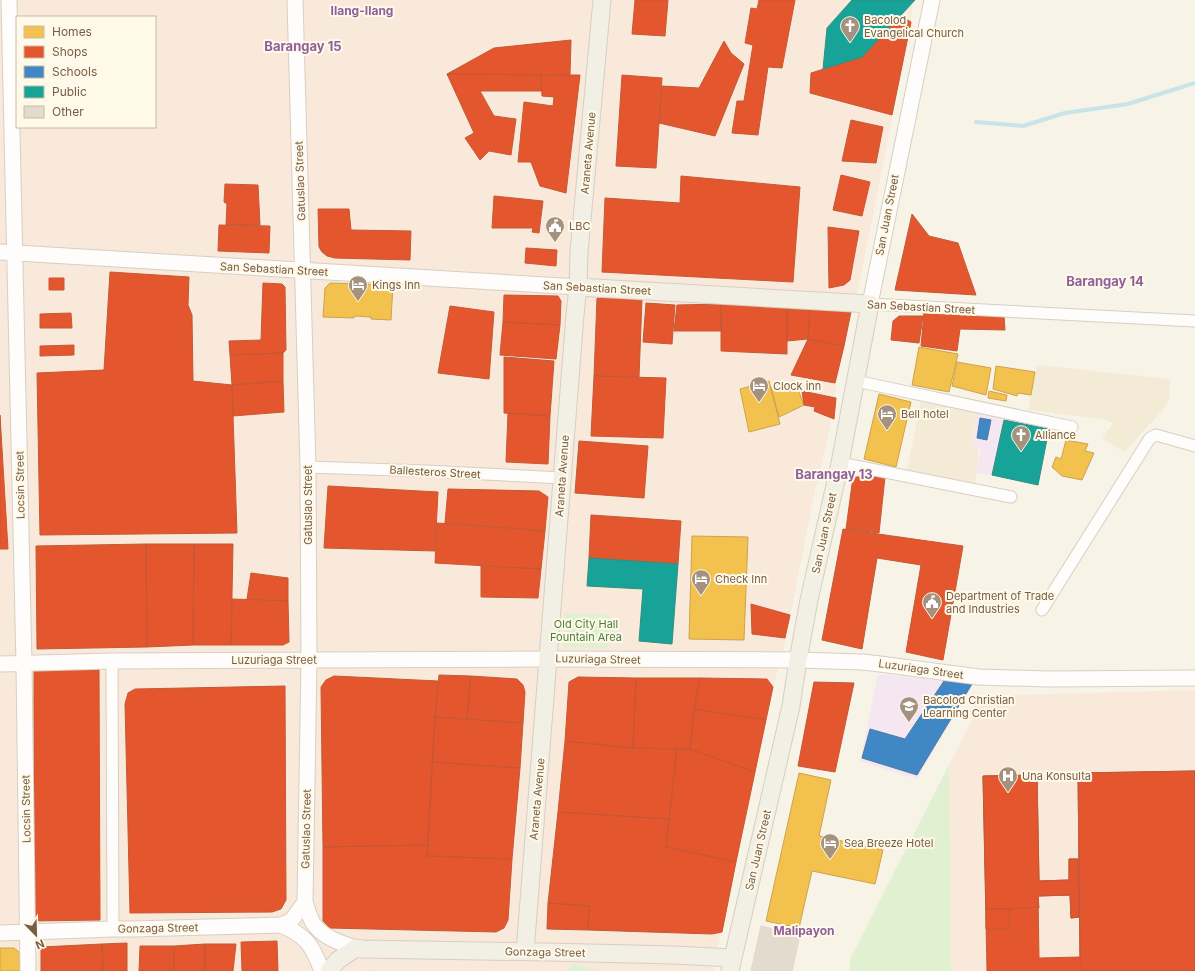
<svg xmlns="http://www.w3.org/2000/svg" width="1195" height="971" font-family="Inter,sans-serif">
<rect width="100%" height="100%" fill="#f8f3e7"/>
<!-- residential -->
<path fill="#f4ebd7" d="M1037,365L1170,379L1169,400L1162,411L1124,452L1102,438L1113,423L1102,419L1028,410Z
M921,402L977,413L972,445L979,447L975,489L906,474Z"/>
<!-- commercial -->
<path fill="#f9e9da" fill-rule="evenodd" d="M0,0H912L911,22L859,285L851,312L844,346L829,421L831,422L817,486H816L784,647L773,687L754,716L766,720L713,971H0ZM17,17H155V127H17Z
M1195,690V971H951L949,765L984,696Z"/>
<!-- education -->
<path fill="#f5e7f1" d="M977,413L1004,420L992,475L976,473L981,447L972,446Z
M878,674L973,684L917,779L860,761Z"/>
<!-- green -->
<path fill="#e0f0d0" d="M564,613L610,615L608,648L563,647Z
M949,765L951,971H850V959Z
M572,964H573L600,971H566Z
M363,970L504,971H360Z"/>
<!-- homes -->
<path fill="#f2c14e" stroke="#cda34b" d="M330,283L393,285L391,320L371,319V317L354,316V318L323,317L325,288Z
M919,347L958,354L949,392L912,385Z
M957,362L991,368L986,395L952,386Z
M996,366L1035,372L1031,395L1018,393L1017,396L993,389Z
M769,381L780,424L749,432L740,389Z
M788,385L797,387L804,405L779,417L771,388Z
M989,391L1007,395L1006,401L988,398Z
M879,394L911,402L896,467L864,459Z
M1066,440L1088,444L1085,451L1094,453L1082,480L1062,476L1052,467L1056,457L1061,459Z
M692,536L748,537L744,640L689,639Z
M799,773L831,780L819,836L883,850L875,884L812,871L799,928L766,921Z
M0,948H14L18,951L20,954V971H0Z"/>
<!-- shops -->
<path fill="#e4572e" stroke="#c45935" d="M635,0H668L665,36L632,34Z
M759,0H795L782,68L768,67L758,135L732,133L737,101H744L753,45L745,43L751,8L757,9Z
M901,16L911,22L892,115L810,93L811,73L862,57Z
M571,40L570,75L447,74L494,48Z
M724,41L731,53L744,64L715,136L659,123L662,86L699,88Z
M447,74L541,75L542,91H480L494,116L516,119L511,155L489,151L480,160L465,138L474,133Z
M541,75H580L566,193L540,186L531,162H518L524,102L553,106L554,97L542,96Z
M622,75L662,78L656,168L616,166Z
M851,120L883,127L876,163L842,161Z
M841,175L870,182L862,216L833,210Z
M681,176L800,187L793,282L602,272L605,198L680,203Z
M225,184L258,185L260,225H226L227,204L224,202Z
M494,196L543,201L539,233L532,232L533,228H492Z
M318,209H349L351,230L411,231L410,260L335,258L327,256L322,252L319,247Z
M912,214L929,236L958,243L976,295L895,290Z
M219,225L270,226L269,253L218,251Z
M828,227L859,231L850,280L844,285L829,288Z
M526,248L557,250L556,266L525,263Z
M110,272L189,277L188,305L192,315L193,381L232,385L237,533L40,535L37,373L104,370Z
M49,278H64V290H49Z
M263,283L282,284L285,287L286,350L283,353L230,355L229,341L261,340Z
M504,295L558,296L561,301L560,325L503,322Z
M597,298L642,299L639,377L594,376Z
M646,303L675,305L672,344L643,342Z
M721,304L787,307V354L721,351Z
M721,304V331H674L677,305Z
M450,306L494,312L489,379L438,373Z
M787,307L810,309L808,339L787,341Z
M810,309L851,312L844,346L808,339Z
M924,312L1004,315L1005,330L960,329L957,351L921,346Z
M71,313L72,328H40V314Z
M899,316H923L919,343L891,340L893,321Z
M503,322L560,325L556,359L500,355Z
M808,339L844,346L835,383L791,375Z
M74,345V355L40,356V346Z
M283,353V381L232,385L230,355Z
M504,357L554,361L550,416L504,413Z
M594,376L666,378L663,438L591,436Z
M283,381L284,412L233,416L232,385Z
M802,391L836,398L834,419L814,411L815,407L804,405Z
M508,413L550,416L548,464L506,462Z
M0,415L8,549H0Z
M579,441L648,446L644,498L575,493Z
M853,477H885L879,533L846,529Z
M328,486L438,492L435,551L324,548Z
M448,489L539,491L548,497L545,531L445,523Z
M591,515L681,521L678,564L589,558Z
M437,523L545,531L541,569L435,563Z
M843,529L963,546L943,660L906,652L921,565L877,558L862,649L822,640Z
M146,544L147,647L37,649L36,546Z
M146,544H194L193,645L147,647Z
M194,544H233L231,645H193Z
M481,566L541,569L538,598L481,597Z
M251,573L288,578V601L247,599Z
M232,599L288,601L289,642L283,645H231Z
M751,604L790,615L785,638L752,634Z
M34,668H99L100,920L34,921Z
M439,675L471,676L467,719L435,717Z
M334,676L438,681L435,717L428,845L323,847L321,687L326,680Z
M471,676L517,679L523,685L525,692L523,723L467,719Z
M578,677L636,678L633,748L565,741L569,682Z
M636,678H700L694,709L690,749L633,748Z
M700,678L767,679L773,687L766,720L694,709Z
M814,682L854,683L835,772L798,766Z
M285,686L286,900L281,909L272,912L130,913L125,704L128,693L135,689Z
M694,709L766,720L755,772L690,749Z
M435,717L523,723L520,768L432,762Z
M565,741L633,748L677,749L669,819L558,812Z
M677,749H690L755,772L736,862L666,847Z
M432,762L520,768L512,859L427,856Z
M1195,771V971H987L983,776L1037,775L1039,881L1069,880V859H1078L1079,917L1071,918L1070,895L1038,896L1039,958L1080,957L1078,773Z
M1195,771V971H1082L1080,957L1078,773Z
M1037,775L1039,881L1069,880V859H1078L1079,917L1071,918L1070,895L1038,896L1039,908L986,909L983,776Z
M558,812L669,819L666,847L736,862L722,932L712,934L588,930L589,906L548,903Z
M428,845L427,856L512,859L508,920L504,928L496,932L330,928L323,921V847Z
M548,903L589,906L588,930L547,929Z
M986,909H1009V929H986Z
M277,941L278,971H242L241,942Z
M127,943V971H103L102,944Z
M102,944L103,971H41V947Z
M205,944H236L233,971H205Z
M205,944V971H174V946Z
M140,946H174V971H139Z"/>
<!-- schools -->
<path fill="#3f88c5" stroke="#507b9f" d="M980,418L991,420L987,440L977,438Z
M944,681L972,684L917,775L862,758L870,729L905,739Z"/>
<!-- public -->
<path fill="#17a398" stroke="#348e7f" d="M852,0H915L862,57L823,69L827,28Z
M1004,420L1049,429L1038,485L992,475Z
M589,558L678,564L672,644L639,641L643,589L587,586Z"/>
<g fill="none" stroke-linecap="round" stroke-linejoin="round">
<!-- stream -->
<path stroke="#c8e3e9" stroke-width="4" d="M976,122L1023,126L1065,113L1128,104L1195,83"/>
</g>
<!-- building -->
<path fill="#e4dbcf" stroke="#e1d7c9" d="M761,926L800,935L792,971H751Z"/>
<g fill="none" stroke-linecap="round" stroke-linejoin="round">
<defs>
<path id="street" d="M870,304L1195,321
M856,381L1072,427
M840,463L1011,497
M308,467L426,471L562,478
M1042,610L1150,438L1156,435L1195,446
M112,661L113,929"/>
<path id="secondary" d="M9,0C14,221 20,442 24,664C26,766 26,869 28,971
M295,0L308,467L309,660L305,902C307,909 309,916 313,923C322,937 340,943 356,948
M0,252L578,287
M870,304L932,0
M0,664L112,661L309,660L547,659L798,660L862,662L880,664L979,677L1048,679L1195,678
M281,925C307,936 312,945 322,971
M0,933L113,929H132L281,925L291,921L305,902"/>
<path id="primary" d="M578,287L870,304L840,463L809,600L798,660L791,706L730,971
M525,952C542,740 558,527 575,315L578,287L579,252L602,0
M329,971L338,960L356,948L362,949L547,952L674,955L733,958"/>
</defs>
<!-- street casing -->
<use href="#street" stroke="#d6cfc4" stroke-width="13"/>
<!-- secondary casing -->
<use href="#secondary" stroke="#d6cfc4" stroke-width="17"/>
<!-- primary casing -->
<use href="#primary" stroke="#d7cec3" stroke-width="19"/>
<!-- street -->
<use href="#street" stroke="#fefdfb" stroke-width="11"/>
<!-- secondary -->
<use href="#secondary" stroke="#fefdfb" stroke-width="15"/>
<!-- primary -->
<use href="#primary" stroke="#f2efe4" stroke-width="17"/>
</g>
<!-- icons -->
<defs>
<symbol id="church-pin" viewBox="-11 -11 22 30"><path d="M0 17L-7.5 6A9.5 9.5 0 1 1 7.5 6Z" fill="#a5927e" stroke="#fff9e9"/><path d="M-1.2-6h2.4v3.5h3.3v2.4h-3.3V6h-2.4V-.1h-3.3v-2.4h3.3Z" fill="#fff"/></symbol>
<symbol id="civic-pin" viewBox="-11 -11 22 30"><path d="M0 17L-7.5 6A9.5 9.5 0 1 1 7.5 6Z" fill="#a5927e" stroke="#fff9e9"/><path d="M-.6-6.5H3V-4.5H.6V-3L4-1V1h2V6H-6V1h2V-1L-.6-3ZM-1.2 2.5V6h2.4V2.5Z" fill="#fff"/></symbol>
<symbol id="hotel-pin" viewBox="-11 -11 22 30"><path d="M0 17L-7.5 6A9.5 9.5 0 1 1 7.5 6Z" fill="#a5927e" stroke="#fff9e9"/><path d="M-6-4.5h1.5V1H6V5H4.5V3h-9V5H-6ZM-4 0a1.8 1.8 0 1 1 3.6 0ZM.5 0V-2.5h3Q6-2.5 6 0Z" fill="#fff"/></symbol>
<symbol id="school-pin" viewBox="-11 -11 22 30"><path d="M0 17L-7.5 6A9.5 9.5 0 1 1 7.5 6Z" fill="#a5927e" stroke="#fff9e9"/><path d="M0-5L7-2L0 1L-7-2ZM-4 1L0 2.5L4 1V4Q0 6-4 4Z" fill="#fff"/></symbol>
<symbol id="hospital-pin" viewBox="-11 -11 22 30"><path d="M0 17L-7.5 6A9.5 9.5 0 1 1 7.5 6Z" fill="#a5927e" stroke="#fff9e9"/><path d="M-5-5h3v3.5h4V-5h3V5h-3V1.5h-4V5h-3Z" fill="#fff"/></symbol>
</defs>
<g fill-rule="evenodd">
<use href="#church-pin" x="839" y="15" width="22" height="30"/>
<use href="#civic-pin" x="544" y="215" width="22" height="30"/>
<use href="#hotel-pin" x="347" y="274" width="22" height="30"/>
<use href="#hotel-pin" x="748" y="375" width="22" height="30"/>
<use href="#hotel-pin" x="876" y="403" width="22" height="30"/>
<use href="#church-pin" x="1010" y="424" width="22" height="30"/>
<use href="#hotel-pin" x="690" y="568" width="22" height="30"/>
<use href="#civic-pin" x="921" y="591" width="22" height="30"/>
<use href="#school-pin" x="898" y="695" width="22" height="30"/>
<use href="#hospital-pin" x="997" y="765" width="22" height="30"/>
<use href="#hotel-pin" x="819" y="832" width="22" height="30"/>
</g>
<g text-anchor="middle" stroke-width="4" stroke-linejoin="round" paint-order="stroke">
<!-- poi labels -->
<g font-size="11" fill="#785d45" stroke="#fff9e9" text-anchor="start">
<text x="864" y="24">Bacolod<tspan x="864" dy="13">Evangelical Church</tspan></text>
<text x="569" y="230">LBC</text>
<text x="372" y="289">Kings Inn</text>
<text x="773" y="390">Clock inn</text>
<text x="901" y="418">Bell hotel</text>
<text x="1035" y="439">Alliance</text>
<text x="715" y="583">Check Inn</text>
<text x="946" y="600">Department of Trade<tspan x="946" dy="13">and Industries</tspan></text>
<text x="923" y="704">Bacolod Christian<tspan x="923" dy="13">Learning Center</tspan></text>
<text x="1022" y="780">Una Konsulta</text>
<text x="844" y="847">Sea Breeze Hotel</text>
</g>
<!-- street labels -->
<g font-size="11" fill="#785d45" stroke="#fff9e9">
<text transform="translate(588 153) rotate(-85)" y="4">Araneta Avenue</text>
<text transform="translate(300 181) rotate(-92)" y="4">Gatuslao Street</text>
<text transform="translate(887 215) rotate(-79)" y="4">San Juan Street</text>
<text transform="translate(274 269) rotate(3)" y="4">San Sebastian Street</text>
<text transform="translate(597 288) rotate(3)" y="4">San Sebastian Street</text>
<text transform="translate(921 307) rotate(3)" y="4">San Sebastian Street</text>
<text transform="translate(435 472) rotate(3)" y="4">Ballesteros Street</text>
<text transform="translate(562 476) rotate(-86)" y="4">Araneta Avenue</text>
<text transform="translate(20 485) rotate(-91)" y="4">Locsin Street</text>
<text transform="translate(308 505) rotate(-90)" y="4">Gatuslao Street</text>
<text transform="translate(824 533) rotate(-78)" y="4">San Juan Street</text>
<text transform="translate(598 659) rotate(1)" y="4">Luzuriaga Street</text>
<text x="274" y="664">Luzuriaga Street</text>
<text transform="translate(921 669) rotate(8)" y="4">Luzuriaga Street</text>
<text transform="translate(537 799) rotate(-85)" y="4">Araneta Avenue</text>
<text transform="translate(26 809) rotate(-91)" y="4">Locsin Street</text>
<text transform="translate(306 829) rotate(-89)" y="4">Gatuslao Street</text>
<text transform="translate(758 850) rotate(-77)" y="4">San Juan Street</text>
<text transform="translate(158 928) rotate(-1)" y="4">Gonzaga Street</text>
<text transform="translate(545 952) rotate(1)" y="4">Gonzaga Street</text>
</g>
<!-- park labels -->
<g font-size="11" fill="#497f3c" stroke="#fff9e9">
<text x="586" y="628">Old City Hall<tspan x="586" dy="13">Fountain Area</tspan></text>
</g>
<!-- neighbourhood labels -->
<g font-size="12" font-weight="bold" fill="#8f609c" stroke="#fff9e9">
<text x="362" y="15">Ilang-Ilang</text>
<text x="804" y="935">Malipayon</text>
</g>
<!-- quarter labels -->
<g font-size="13" font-weight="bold" fill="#8f609c" stroke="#fff9e9">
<text x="303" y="51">Barangay 15</text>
<text x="1105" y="286">Barangay 14</text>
<text x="834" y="479">Barangay 13</text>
</g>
</g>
<!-- legend -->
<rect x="16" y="16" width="140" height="112" fill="#fff9e9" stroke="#c9bba7"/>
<rect x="24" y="26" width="20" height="12" fill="#f2c14e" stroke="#c9bba7"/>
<text x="52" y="36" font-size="12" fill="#785d45">Homes</text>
<rect x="24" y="46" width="20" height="12" fill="#e4572e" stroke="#c9bba7"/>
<text x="52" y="56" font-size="12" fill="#785d45">Shops</text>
<rect x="24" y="66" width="20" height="12" fill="#3f88c5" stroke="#c9bba7"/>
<text x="52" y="76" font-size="12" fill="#785d45">Schools</text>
<rect x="24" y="86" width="20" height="12" fill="#17a398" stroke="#c9bba7"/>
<text x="52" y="96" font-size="12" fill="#785d45">Public</text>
<rect x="24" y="106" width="20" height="12" fill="#e4dbcf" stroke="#c9bba7"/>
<text x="52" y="116" font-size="12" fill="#785d45">Other</text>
<!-- north arrow -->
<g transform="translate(36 935) rotate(157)" stroke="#fff9e9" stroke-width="3" paint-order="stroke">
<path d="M0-3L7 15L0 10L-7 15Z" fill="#785d45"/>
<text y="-6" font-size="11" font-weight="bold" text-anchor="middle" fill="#785d45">N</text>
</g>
</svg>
